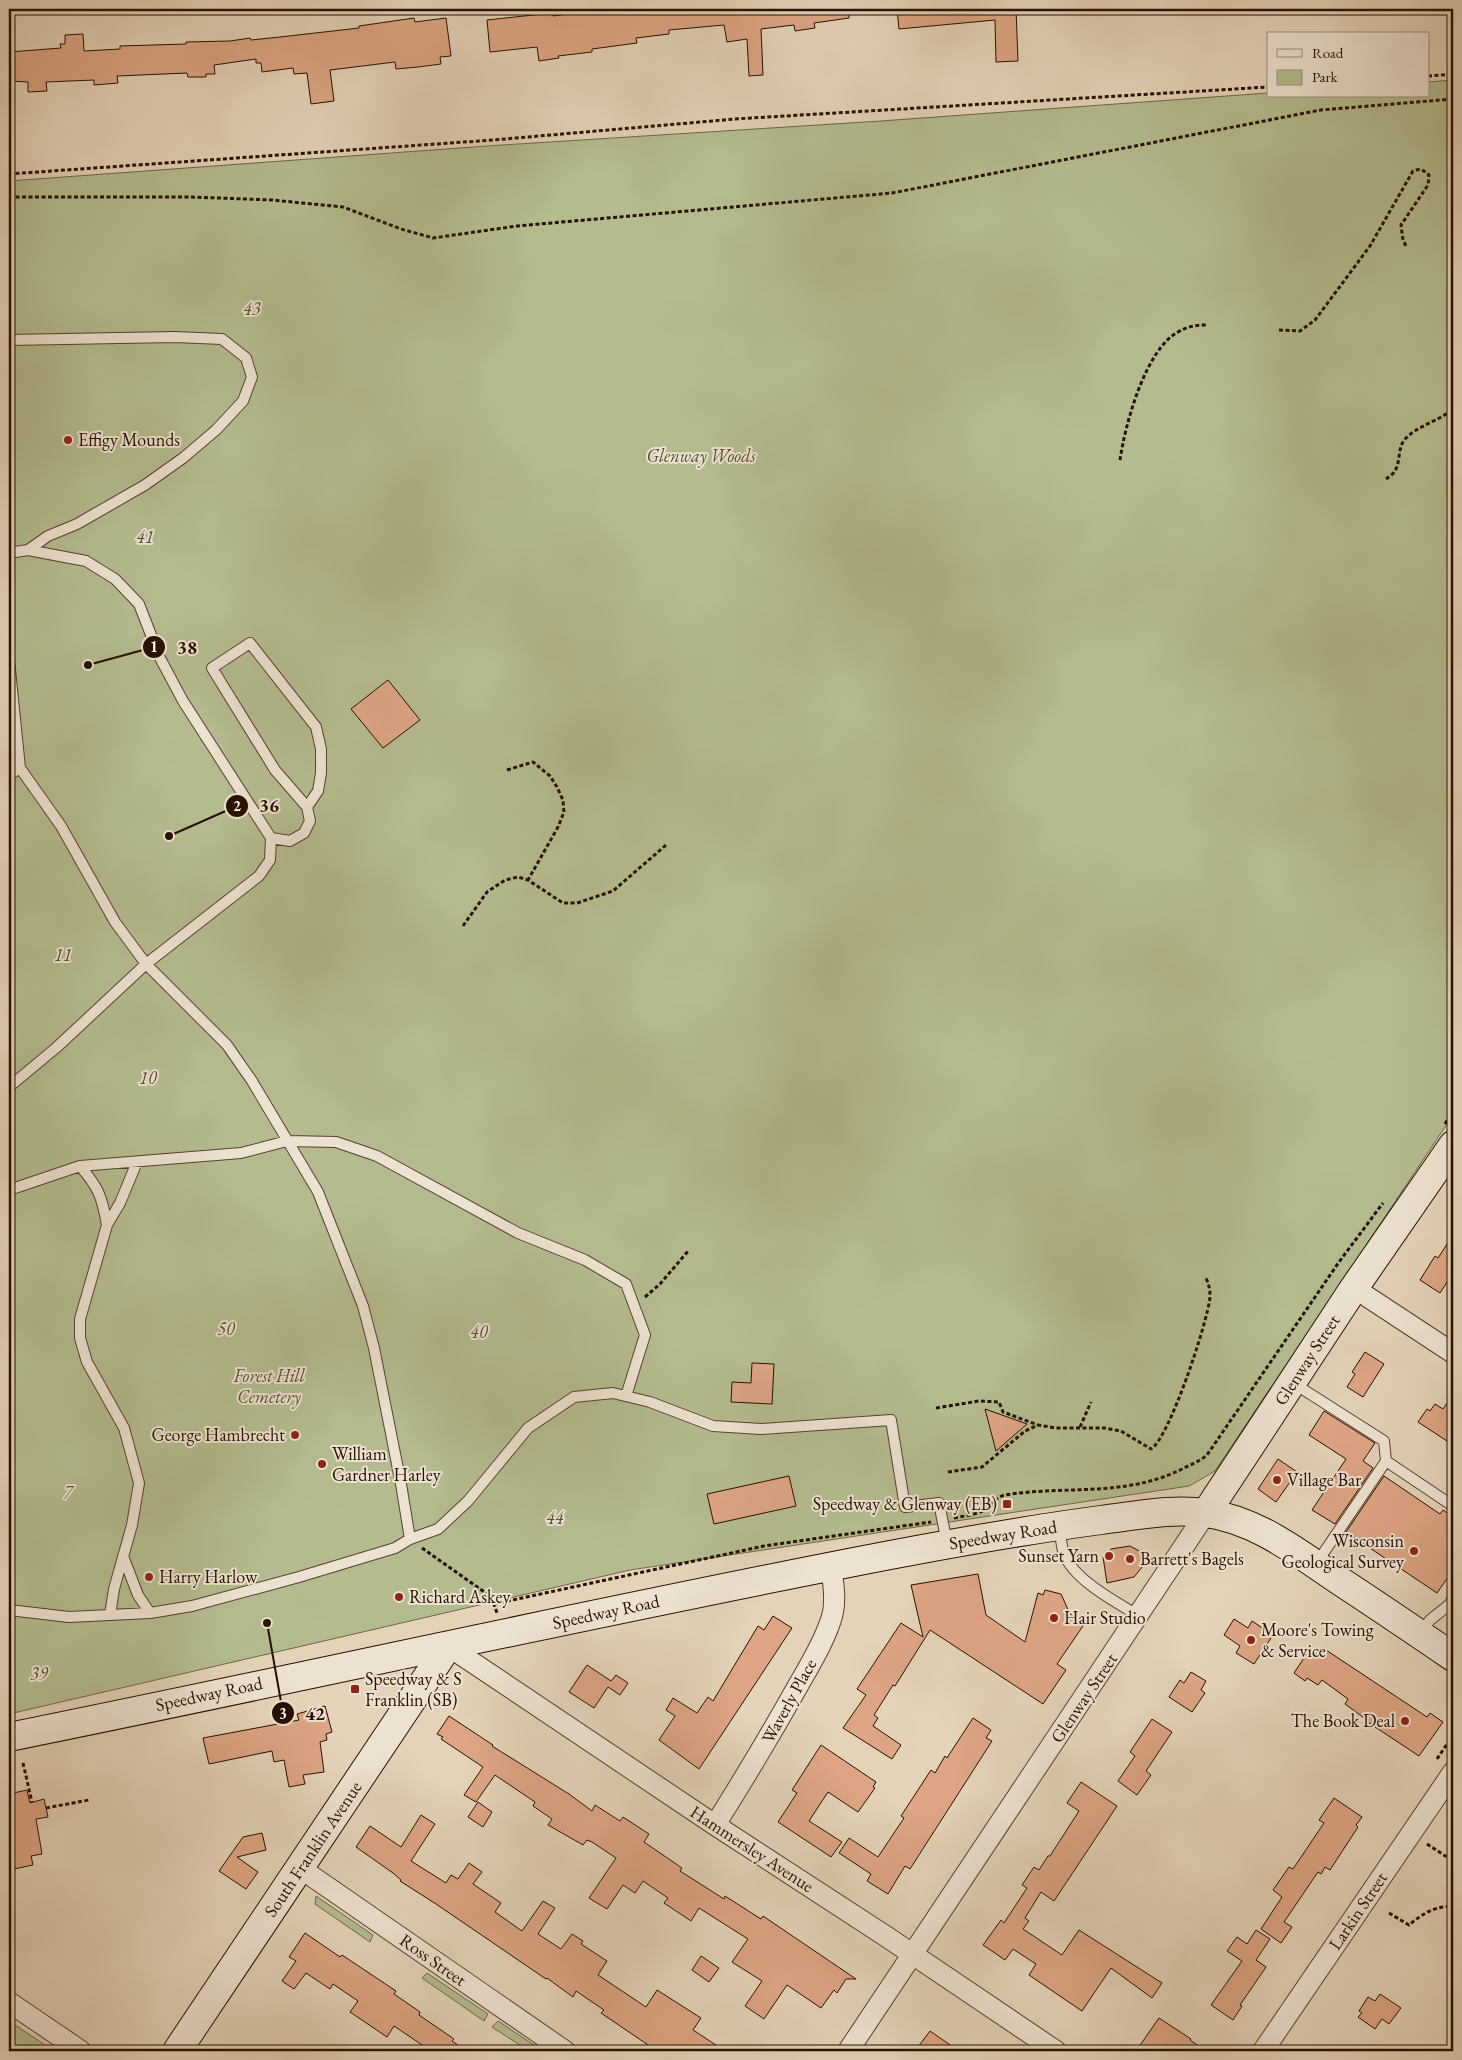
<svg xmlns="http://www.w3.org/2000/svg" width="1462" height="2060" font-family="'EB Garamond',serif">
<rect width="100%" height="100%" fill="#e4d3b8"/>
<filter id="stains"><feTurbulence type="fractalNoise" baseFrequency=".004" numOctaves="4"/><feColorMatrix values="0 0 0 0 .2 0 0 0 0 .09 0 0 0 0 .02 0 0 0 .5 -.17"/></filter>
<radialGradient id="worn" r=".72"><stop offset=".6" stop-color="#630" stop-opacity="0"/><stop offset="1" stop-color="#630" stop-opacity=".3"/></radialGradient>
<!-- green -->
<path fill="#b4bc8f" stroke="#6e6648" d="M1453,80V1115L1215,1471L1189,1486L630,1570L9,1714V181L487,146L881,121L1268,93V96H1428V82Z
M316,1896L373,1935L370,1942L315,1904Z
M427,1973L488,2014L484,2021L422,1978Z
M9,2021L54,2051H9Z
M498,2021L543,2051H529L492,2027Z"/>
<!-- building -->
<path fill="#dda584" stroke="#281000" d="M604,9H849V18L814,23L815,28L795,31L794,25L761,29L763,75L749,76L747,39L727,42L724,25L669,30V34L636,38L637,43L592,49V52L558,56L559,58L539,61L537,47L490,52L487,20L552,13L553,16Z
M897,9H1016L1018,61L996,62L995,20L899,29Z
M414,18L415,22L446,18L451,56L440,57L441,64L418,67L396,69L395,62L330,70L334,101L311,104L307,73L294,74L293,68L262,72L261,63H256V59L214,65L215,74H206V77H188L187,73L117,76L118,83L94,85V80L46,82L47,91L28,92V82L9,81V52L61,48L60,44H65V35L83,34L84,51L120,49V46L186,44V42L230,41L250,38L251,40L280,37L359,28V26Z
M388,680L420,720L383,748L351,709Z
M1453,1235V1273L1440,1293L1420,1280L1435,1256L1438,1258Z
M1365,1352L1384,1364L1363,1397L1347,1387L1355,1374L1352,1372Z
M752,1363L774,1364L772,1404L731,1402L732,1382L751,1383Z
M1453,1394V1445L1418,1422L1427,1409L1430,1411L1435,1404L1443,1409Z
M985,1409L1027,1424L996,1451Z
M1324,1411L1375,1443L1363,1461L1373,1468L1335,1524L1312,1510L1346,1459L1309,1435Z
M1278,1459L1297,1472L1276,1502L1258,1489Z
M789,1476L796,1506L714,1524L707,1494Z
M1384,1476L1440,1514L1443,1510L1453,1517V1570L1437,1593L1346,1532Z
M1130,1546L1141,1552L1143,1566L1134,1577L1107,1583L1103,1557L1111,1549Z
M978,1574L986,1615L1025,1642L1038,1593L1043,1595L1045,1590L1061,1594L1070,1614L1085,1623L1057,1664L1066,1670L1043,1704L930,1630L895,1686L893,1685L874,1715L878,1718L873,1726L901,1745L892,1759L843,1728L866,1695L857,1689L901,1623L923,1637L911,1585Z
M773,1616L792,1628L699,1769L659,1740L675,1716L666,1710L673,1698L697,1713L708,1697L713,1701L758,1626L764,1630Z
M1234,1619L1248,1628L1252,1621L1273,1635L1254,1664L1236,1653L1240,1646L1224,1635Z
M1323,1648L1427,1717L1430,1713L1443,1722L1419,1756L1366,1721L1367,1720L1345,1704L1348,1699L1322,1680L1318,1685L1307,1678L1305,1681L1294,1673L1310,1649L1318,1655Z
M587,1665L611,1681L616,1675L628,1683L620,1695L608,1687L594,1708L569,1692Z
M1191,1672L1206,1681L1201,1690L1205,1693L1192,1712L1169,1697L1180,1680L1184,1683Z
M325,1706L332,1732L326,1734L327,1740L320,1742L324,1772L303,1775L305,1784L289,1787L284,1760L274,1762L272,1751L209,1764L203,1738L299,1720L297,1714Z
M449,1716L493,1745L492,1746L569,1794L592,1811L595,1805L620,1821L623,1817L649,1834L644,1842L682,1868L680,1871L724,1899L725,1896L761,1919L763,1916L856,1979H846L837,1993L834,1990L821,2008L787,1985L764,2019L745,2006L762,1981L732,1962L748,1939L699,1908L691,1921L664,1903L668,1898L643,1881L635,1893L623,1885L607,1909L589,1898L616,1858L592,1842L587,1840L583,1845L548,1825L552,1819L533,1806L535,1802L495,1775L476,1802L464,1795L483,1767L441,1739L443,1737L437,1734Z
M973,1718L991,1730L986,1738L992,1741L910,1869L905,1866L888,1894L867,1881L871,1874L839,1853L849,1838L878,1857L904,1818L901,1816L931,1770L935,1773L945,1756L947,1758Z
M1152,1719L1172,1732L1146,1771L1151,1775L1137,1795L1118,1781L1135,1756L1130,1752Z
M821,1745L876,1782L873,1787L875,1788L858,1812L828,1792L809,1821L842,1842L831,1857L778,1822L797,1793L792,1790Z
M1081,1782L1117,1806L1054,1901L1041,1892L1025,1918L1029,1921L1023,1929L1062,1955L1079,1930L1162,1983L1152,1998L1111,1968L1082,2011L1029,1975L1036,1964L1013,1949L1005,1960L983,1945L1001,1920L1004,1923L1027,1888L1022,1885L1034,1867L1039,1870L1048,1856H1050L1079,1811L1067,1803Z
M27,1790L30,1803L44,1799L48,1817L36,1819L42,1854L31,1856L33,1865L9,1870V1794Z
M1334,1798L1362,1817L1356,1825L1358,1827L1330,1870L1325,1867L1321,1874L1318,1872L1284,1922L1292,1927L1281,1943L1261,1929L1282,1897L1273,1890L1289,1867L1293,1869L1324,1823L1319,1820Z
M478,1802L492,1812L483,1827L468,1817Z
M421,1815L435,1824L411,1861L446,1883L451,1875L458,1879L469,1863L482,1872L473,1884L501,1903L495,1912L522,1931L543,1901L555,1908L538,1934L561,1949L572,1934L583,1941L581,1944L607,1961L598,1975L646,2007L657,1990L701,2018L693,2030L725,2051H657L601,2013L604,2010L576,1991L573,1997L547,1978L546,1979L436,1904L400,1881L401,1880L393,1873L356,1847L370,1826L401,1847Z
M262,1833L266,1850L237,1857L258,1872L246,1889L219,1871L243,1837Z
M1256,1930L1270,1939L1256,1960L1266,1967L1240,2005L1242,2006L1233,2020L1211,2005L1242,1961L1227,1951L1237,1937L1247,1944Z
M305,1933L340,1957L342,1955L396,1991L394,1994L420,2012L419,2015L454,2039L452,2041L467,2051H431L394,2026L387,2037L350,2012L358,2001L333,1984L330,1989L306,1973L294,1989L282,1981L296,1961L289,1957Z
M701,1956L719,1968L709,1982L692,1970Z
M1380,1994L1401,2008L1389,2024L1382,2019L1375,2029L1358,2017L1362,2013L1359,2011L1368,1997L1375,2001Z
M1159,2018L1191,2039L1190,2040L1206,2051H1136Z
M930,2031L959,2051H915Z"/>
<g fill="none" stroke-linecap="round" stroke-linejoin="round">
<defs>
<path id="lane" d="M9,340L175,337L222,339L246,358L252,377L243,401L216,430L183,458L145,485L77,524L48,536L28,550
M9,553L28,550L86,561L115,579L139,604L160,658L183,701L271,838L270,860L259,876L146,964L57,1047L9,1087
M9,660L20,768L61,826L115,922L146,964L227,1045L252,1081L318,1192L363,1306L374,1348L401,1484L410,1539
M9,775L20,768
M271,838L290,841L304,833L310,821L307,807L275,770L212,668L250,643L316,727L321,749V773L318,791L307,807
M80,1166C99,1188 102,1197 107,1225
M9,1190L80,1166L241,1153L287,1141L336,1142L377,1156L518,1233L585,1260L626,1284L645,1335L626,1396
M1293,1383L1384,1441L1386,1461L1453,1506
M1059,1527C1061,1535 1061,1546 1064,1554C1074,1580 1116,1602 1139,1616
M123,1556L138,1595L150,1613
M1316,1564L1386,1461
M9,1610L69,1617L150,1613L192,1606L299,1577L395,1548L410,1539L438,1529L468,1501L528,1428L574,1397L613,1393L650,1402L713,1426L761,1429L891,1420L905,1507L939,1503L947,1543
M110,1615L114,1589L132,1525L139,1483L124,1428L87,1362L80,1338V1319L107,1225L120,1203L137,1162
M1420,1634L1430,1620L1449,1605L1453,1598"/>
<path id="street" d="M1354,1288L1453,1353
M448,1646L715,1825L887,1937L1056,2051
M715,1825C744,1779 772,1732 799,1684C810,1665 829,1633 833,1612C836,1598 833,1581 831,1567
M300,1868L565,2051
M9,2002L81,2051
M848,2051L1206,1513
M1263,2051L1453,1772"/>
<path id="secondary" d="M1206,1513L1354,1288L1453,1145
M9,1737C291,1680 572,1617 854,1562C936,1546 1018,1531 1101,1520C1135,1516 1172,1508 1206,1513C1257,1520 1298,1553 1340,1581C1378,1606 1415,1631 1453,1657
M177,2051L448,1646"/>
</defs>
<!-- lane casing -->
<use href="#lane" stroke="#57412e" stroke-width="12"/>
<!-- street casing -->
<use href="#street" stroke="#57412e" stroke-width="22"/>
<!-- secondary casing -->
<use href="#secondary" stroke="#281000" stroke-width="30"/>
<!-- path -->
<path stroke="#281000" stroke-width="3" stroke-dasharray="4 2.5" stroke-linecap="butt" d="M1428,76L1453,74
M9,174L493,140L735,119L1268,87
M9,197H191L272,200L343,207L401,229L433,238L517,226L892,193L1321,110L1453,99
M1279,330L1300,331L1315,320L1370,246L1413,171C1421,168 1423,170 1429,175L1428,185L1401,225L1403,240L1407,248
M1120,460C1125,425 1145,350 1178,332C1188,326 1196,325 1207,325
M1386,479C1389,477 1393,474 1395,471C1401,461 1397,447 1406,438C1419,425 1439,421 1453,409
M507,770L533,762L550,776L557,787L563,800L564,812L558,827L528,880
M463,926L487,892L505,880L518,877L528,880L563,903H577L613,891L666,845
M1445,1124L1453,1111
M645,1297L660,1284L689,1250
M936,1408L979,1401L999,1402L1003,1412L1038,1425
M1080,1427L1091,1402
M948,1472L982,1467L1025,1431L1038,1425L1056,1428H1104L1121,1431L1151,1449C1169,1439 1208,1321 1210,1297C1210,1289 1209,1285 1206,1278
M954,1518C964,1516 975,1515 984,1510C991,1506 997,1496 1005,1495C1066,1485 1126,1498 1184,1468C1192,1464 1200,1461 1207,1455L1339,1262L1383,1203
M422,1548L490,1596L494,1604L497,1613
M494,1604L764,1546L931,1522
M1437,1759L1453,1735
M23,1763L32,1802
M46,1808L89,1800
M1427,1844L1453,1861
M1389,1913L1409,1925C1422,1914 1436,1905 1453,1907"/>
<!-- lane -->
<use href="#lane" stroke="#ede2d1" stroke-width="10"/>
<!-- street -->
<use href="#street" stroke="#ede2d1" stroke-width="20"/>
<!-- secondary -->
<use href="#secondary" stroke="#ede2d1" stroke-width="28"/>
</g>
<!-- markers -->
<g fill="#8f2418" stroke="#ede2d1" stroke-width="2">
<circle cx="68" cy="440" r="5"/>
<circle cx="295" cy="1435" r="5"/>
<circle cx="322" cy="1464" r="5"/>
<circle cx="1277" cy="1480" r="5"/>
<rect x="1002" y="1499" width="10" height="10" rx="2.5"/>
<circle cx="1414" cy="1551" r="5"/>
<circle cx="1109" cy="1556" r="5"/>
<circle cx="1130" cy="1559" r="5"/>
<circle cx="149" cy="1577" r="5"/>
<circle cx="399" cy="1597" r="5"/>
<circle cx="1054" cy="1618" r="5"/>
<circle cx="1251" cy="1640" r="5"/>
<rect x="350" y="1684" width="10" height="10" rx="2.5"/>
<circle cx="1405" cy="1721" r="5"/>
</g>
<g text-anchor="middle" stroke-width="4" stroke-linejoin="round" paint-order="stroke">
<!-- park labels -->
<g font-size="18" font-style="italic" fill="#594c32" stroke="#ede2d1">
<text x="252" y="315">43</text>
<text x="701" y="462">Glenway Woods</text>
<text x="145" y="543">41</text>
<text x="63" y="961">11</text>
<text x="148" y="1084">10</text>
<text x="226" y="1335">50</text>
<text x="479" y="1338">40</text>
<text x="269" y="1382">Forest Hill<tspan x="269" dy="21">Cemetery</tspan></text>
<text x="68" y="1499">7</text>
<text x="555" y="1524">44</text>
<text x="39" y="1680">39</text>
</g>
<!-- poi labels -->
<g font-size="18" fill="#281000" stroke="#ede2d1" text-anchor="start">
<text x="78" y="446">Effigy Mounds</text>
<text x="285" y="1441" text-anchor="end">George Hambrecht</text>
<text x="332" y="1460">William<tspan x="332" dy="21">Gardner Harley</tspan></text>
<text x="1287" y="1486">Village Bar</text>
<text x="997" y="1510" text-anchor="end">Speedway &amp; Glenway (EB)</text>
<text x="1404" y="1547" text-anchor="end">Wisconsin<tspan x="1404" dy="21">Geological Survey</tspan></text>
<text x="1099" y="1562" text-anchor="end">Sunset Yarn</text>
<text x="1140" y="1565">Barrett's Bagels</text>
<text x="159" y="1583">Harry Harlow</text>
<text x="409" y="1603">Richard Askey</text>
<text x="1064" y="1624">Hair Studio</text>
<text x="1261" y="1636">Moore's Towing<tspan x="1261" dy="21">&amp; Service</tspan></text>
<text x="365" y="1685">Speedway &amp; S<tspan x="365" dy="21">Franklin (SB)</tspan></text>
<text x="1395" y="1727" text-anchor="end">The Book Deal</text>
</g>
<!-- street labels -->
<g font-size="18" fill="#281000" stroke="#ede2d1">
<text transform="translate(1307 1360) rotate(-57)" y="6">Glenway Street</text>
<text transform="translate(1003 1535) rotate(-9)" y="6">Speedway Road</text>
<text transform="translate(606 1612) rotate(-12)" y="6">Speedway Road</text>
<text transform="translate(209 1694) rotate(-12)" y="6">Speedway Road</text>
<text transform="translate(1084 1698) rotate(-56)" y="6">Glenway Street</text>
<text transform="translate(789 1701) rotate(-61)" y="6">Waverly Place</text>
<text transform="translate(313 1849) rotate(-56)" y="6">South Franklin Avenue</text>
<text transform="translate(752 1849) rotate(33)" y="6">Hammersley Avenue</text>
<text transform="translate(1358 1911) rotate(-56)" y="6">Larkin Street</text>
<text transform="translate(433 1960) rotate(35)" y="6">Ross Street</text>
</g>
</g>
<!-- callouts -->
<path fill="none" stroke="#281000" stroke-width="2" d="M88 665L154 647M169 836L237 806M267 1623L283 1713"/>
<g fill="#281000" stroke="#ede2d1" stroke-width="2">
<circle cx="88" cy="665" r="5"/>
<circle cx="169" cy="836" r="5"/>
<circle cx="267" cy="1623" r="5"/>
<circle cx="154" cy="647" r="12"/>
<circle cx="237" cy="806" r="12"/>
<circle cx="283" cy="1713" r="12"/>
</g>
<g font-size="15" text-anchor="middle" font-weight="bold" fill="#fff">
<text x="154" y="652">1</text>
<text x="237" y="811">2</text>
<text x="283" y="1719">3</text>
</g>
<g font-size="19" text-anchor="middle" font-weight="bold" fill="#281000" stroke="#ede2d1" stroke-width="4" stroke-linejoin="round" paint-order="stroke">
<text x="187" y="654">38</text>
<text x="269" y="812">36</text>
<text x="315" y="1720">42</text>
</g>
<!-- margin -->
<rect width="1462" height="2060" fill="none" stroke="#e4d3b8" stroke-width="30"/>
<rect x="10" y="10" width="1442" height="2040" fill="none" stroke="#281000" stroke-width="2.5"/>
<rect x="15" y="15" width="1432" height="2030" fill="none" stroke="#281000"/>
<!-- legend -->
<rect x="1267" y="32" width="162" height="65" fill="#ede2d1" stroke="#9e8e7d"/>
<rect x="1277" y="49" width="25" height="8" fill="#ede2d1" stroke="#9e8e7d"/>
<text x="1312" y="58" font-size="15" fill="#281000">Road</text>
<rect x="1277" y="70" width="25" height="15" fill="#b4bc8f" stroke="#9e8e7d"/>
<text x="1312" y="82" font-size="15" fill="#281000">Park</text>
<rect width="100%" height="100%" filter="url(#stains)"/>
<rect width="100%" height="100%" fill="url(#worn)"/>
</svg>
